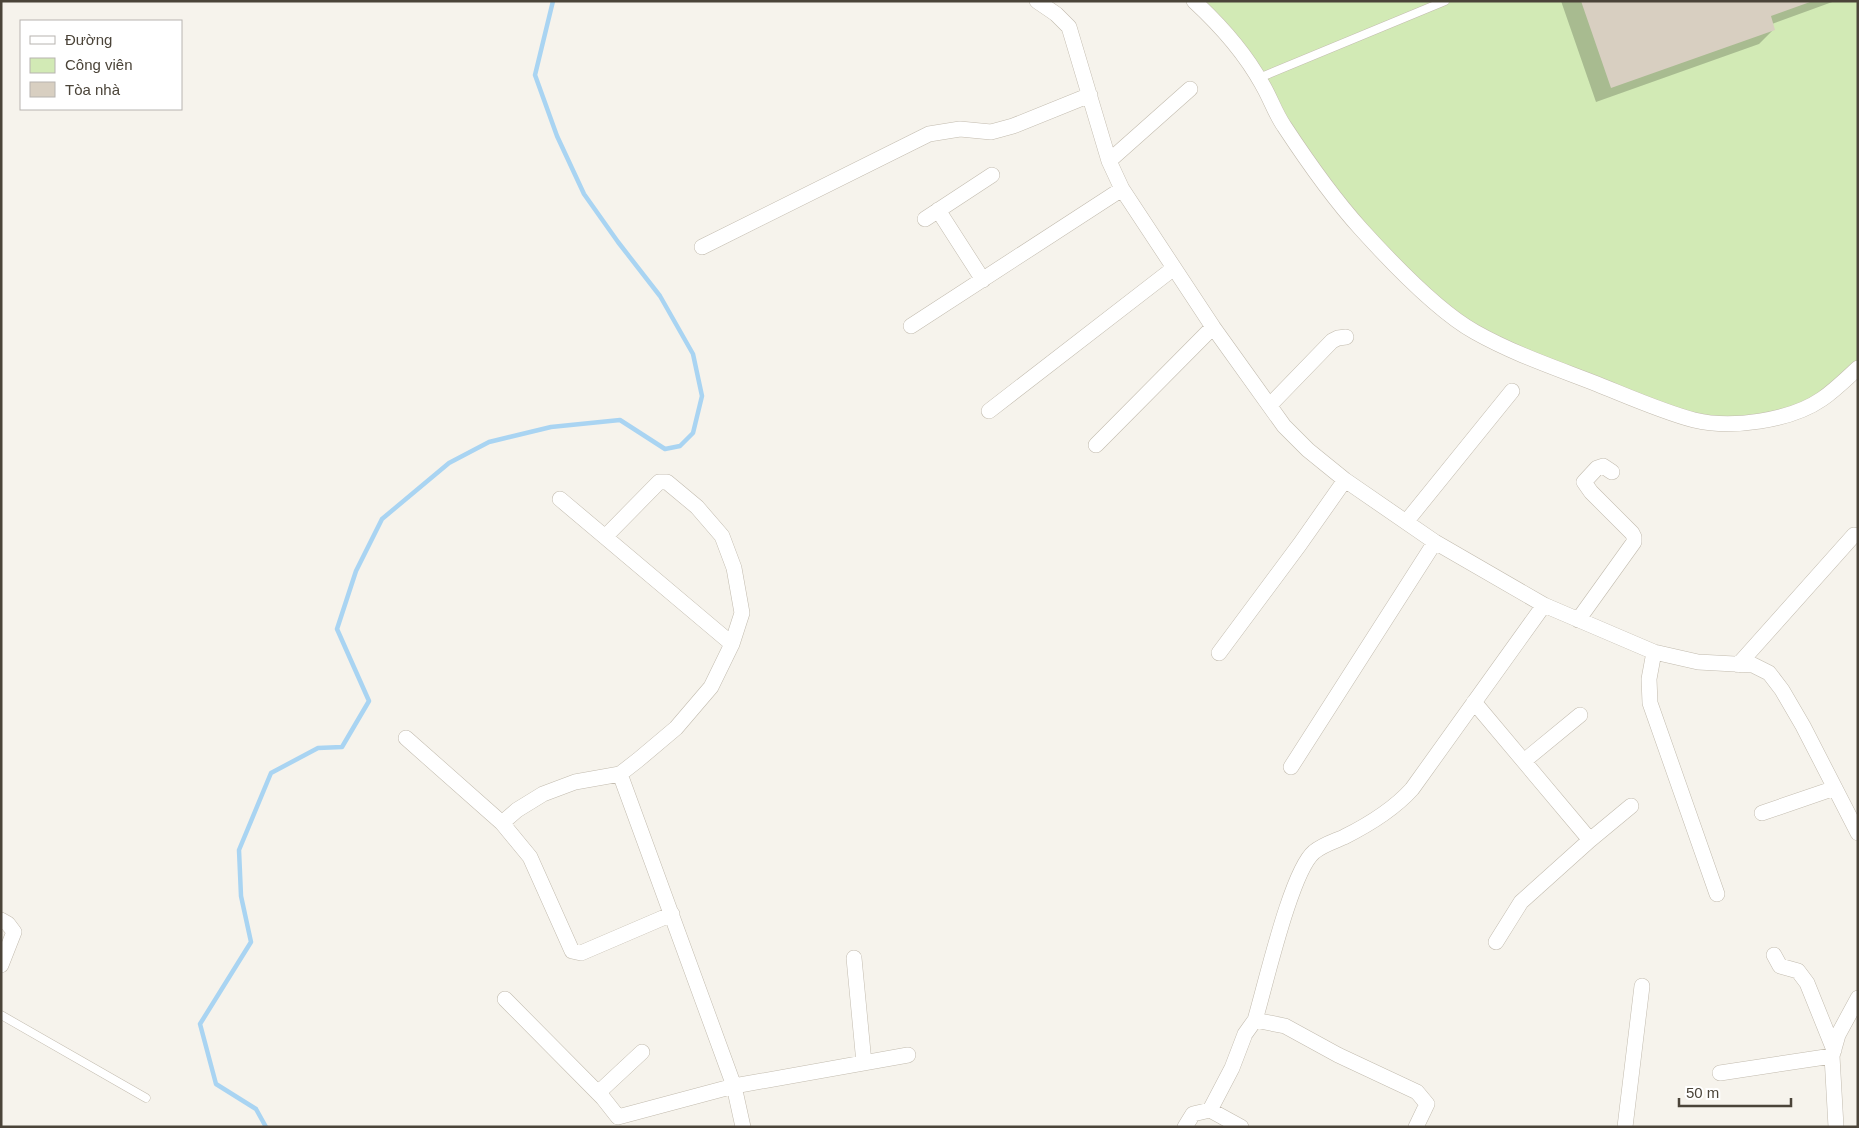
<svg xmlns="http://www.w3.org/2000/svg" width="1859" height="1128" font-family="Helvetica,sans-serif">
<rect width="100%" height="100%" fill="#f6f3ec"/>
<!-- green -->
<path fill="#d2eab5" d="M1202,1H1858V360L1817,395L1788,409L1755,416L1727,418L1696,414L1664,403L1541,356L1476,327L1435,295L1362,222L1325,175Z"/>
<!-- shadow -->
<path fill="#0003" d="M1561,1H1835L1772,24L1774,29L1759,44L1596,102Z"/>
<g fill="none" stroke-linecap="round" stroke-linejoin="round">
<!-- stream -->
<path stroke="#a9d4f2" stroke-width="4.5" d="M266,1127L256,1109L216,1084L200,1024L251,942L241,896L239,850L271,773L318,748L342,747L369,701L337,629L356,571L382,519L449,463L489,442L551,427L620,420L665,449L680,446L693,433L702,396L693,354L660,296L618,242L584,194L557,136L535,75L553,1"/>
</g>
<!-- building -->
<path fill="#d8cfc1" d="M1581,1H1810V2L1771,16L1775,30L1611,88Z"/>
<g fill="none" stroke-linecap="round" stroke-linejoin="round">
<defs>
<path id="lane" d="M1259,78L1445,1
M1,1015L146,1098"/>
<path id="street" d="M1037,1L1056,14L1069,27L1109,161L1122,189L1213,327L1284,426L1308,450L1345,480L1435,542L1544,605L1654,652L1698,662L1753,665L1769,673L1782,690L1803,726L1858,833
M1194,1C1220,25 1245,53 1262,84C1270,97 1275,113 1284,126C1307,161 1332,197 1361,229C1390,261 1437,311 1475,332C1514,354 1556,368 1597,384C1627,396 1663,412 1694,420C1731,429 1790,421 1822,399C1835,390 1847,378 1858,368
M1109,161L1190,89
M938,210L983,280
M925,219L992,175
M702,247L929,134L960,129L991,132L1013,126L1090,95
M911,326L1122,189
M1270,405L1332,341L1338,338L1346,337
M989,411L1174,268
M1096,445L1213,327
M560,499L732,644
M1406,522L1512,391
M1578,620L1634,542V537L1632,533L1591,492L1584,482L1597,468L1603,466L1612,472
M1654,652L1649,679L1650,703L1717,894
M1219,653L1300,544L1345,480
M1738,665L1854,535
M1474,702L1590,840L1521,902L1496,942
M406,738L502,823L530,857L572,951L581,953L672,914
M1524,761L1580,715
M1291,767L1435,542
M620,774L734,1086L743,1127
M1762,813L1835,788
M502,823L517,810L543,794L575,782L620,774L638,760L676,728L711,687L732,644L742,613L734,568L722,536L697,507L667,482H659L605,537
M1590,840L1631,806
M1,920L8,924L14,932L1,965
M1774,955L1780,966L1798,971L1807,983L1834,1050
M854,958L864,1063
M505,999L603,1098L618,1117L734,1086L908,1055
M1255,1020C1265,987 1291,871 1314,852C1322,845 1335,841 1344,837C1370,824 1393,810 1412,789L1544,605
M1720,1073L1832,1056
M598,1093L642,1052
M1210,1110L1232,1068L1245,1034L1255,1020L1285,1026L1338,1055L1417,1092L1427,1104L1416,1127
M1185,1127L1193,1114L1210,1110L1241,1127
M1625,1127L1642,986
M1836,1127L1832,1056L1838,1035L1858,998"/>
</defs>
<!-- lane casing -->
<use href="#lane" stroke="#c2bbae" stroke-width="9"/>
<!-- street casing -->
<use href="#street" stroke="#c2bbae" stroke-width="16"/>
<!-- lane -->
<use href="#lane" stroke="#fff" stroke-width="8"/>
<!-- street -->
<use href="#street" stroke="#fff" stroke-width="15"/>
</g>
<!-- border -->
<rect width="1859" height="1128" fill="none" stroke="#4b4439" stroke-width="5"/>
<!-- legend -->
<rect x="20" y="20" width="162" height="90" fill="#ffffff" stroke="#b7b4b0"/>
<rect x="30" y="36" width="25" height="8" fill="#ffffff" stroke="#b7b4b0"/>
<text x="65" y="45" font-size="15" fill="#4b4439">Đường</text>
<rect x="30" y="58" width="25" height="15" fill="#d2eab5" stroke="#b7b4b0"/>
<text x="65" y="70" font-size="15" fill="#4b4439">Công viên</text>
<rect x="30" y="82" width="25" height="15" fill="#d8cfc1" stroke="#b7b4b0"/>
<text x="65" y="95" font-size="15" fill="#4b4439">Tòa nhà</text>
<!-- scale -->
<path d="M1679 1098v8h112v-8" fill="none" stroke="#4b4439" stroke-width="2.5"/>
<text x="1686" y="1098" font-size="15" fill="#4b4439" stroke="#ffffff" stroke-width="4" paint-order="stroke">50 m</text>
</svg>
